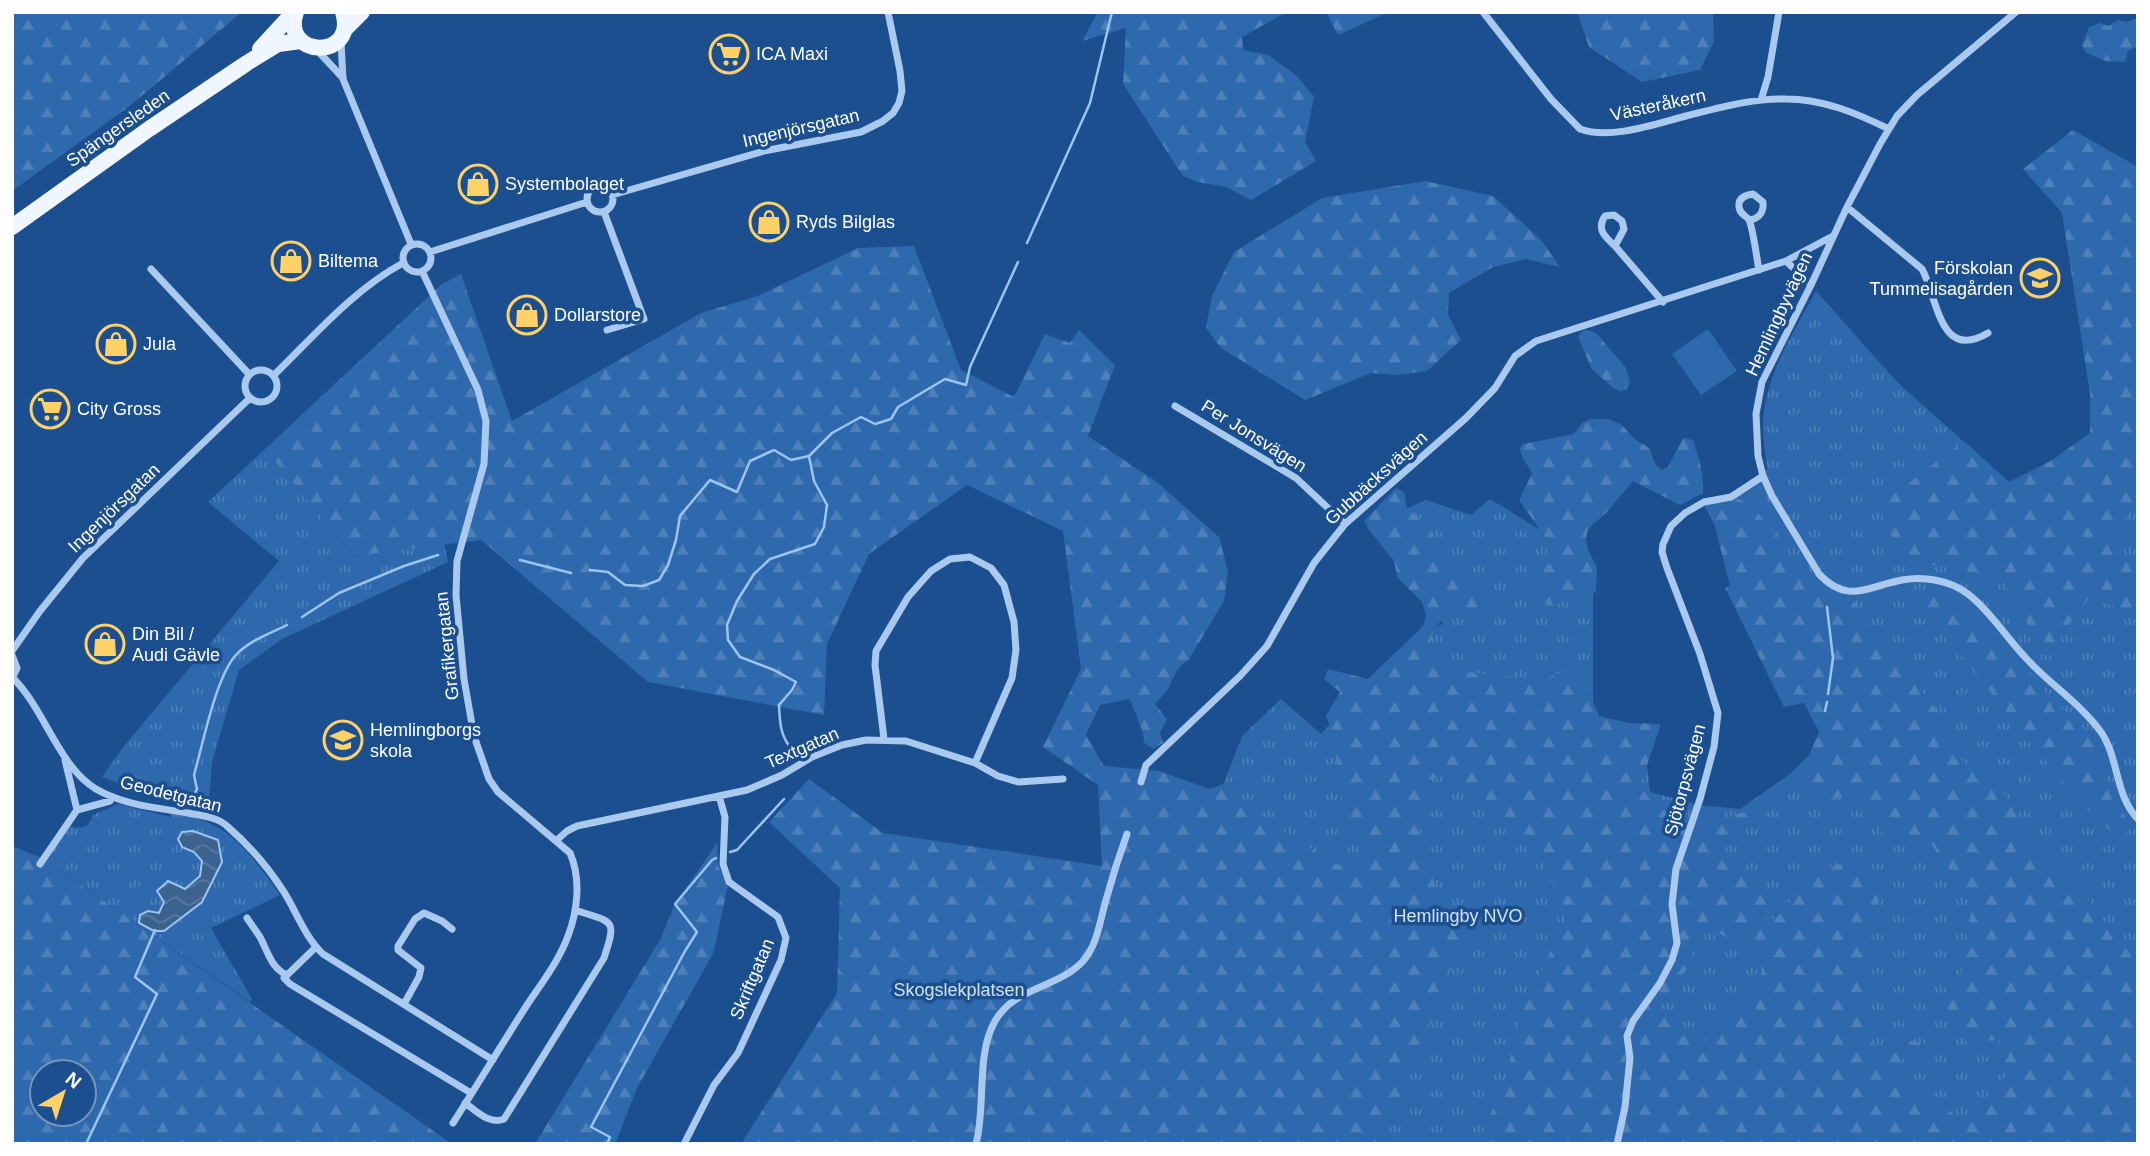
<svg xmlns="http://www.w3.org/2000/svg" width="2150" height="1156" font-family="Helvetica,sans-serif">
<defs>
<pattern id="grass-tufts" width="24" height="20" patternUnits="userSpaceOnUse" patternTransform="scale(1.75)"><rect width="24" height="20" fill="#2e69ad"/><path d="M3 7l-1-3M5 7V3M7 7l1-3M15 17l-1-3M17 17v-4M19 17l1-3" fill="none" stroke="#4d80b9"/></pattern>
<pattern id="forest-firs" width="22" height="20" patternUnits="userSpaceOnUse" patternTransform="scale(1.75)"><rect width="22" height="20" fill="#2e69ad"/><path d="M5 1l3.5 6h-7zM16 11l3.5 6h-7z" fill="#4d80b9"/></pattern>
<pattern id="water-waves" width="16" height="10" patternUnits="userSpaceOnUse" patternTransform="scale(1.75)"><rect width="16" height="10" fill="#3c6290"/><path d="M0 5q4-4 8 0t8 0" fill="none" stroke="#597aa1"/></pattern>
</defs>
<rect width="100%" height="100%" fill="#1b4f8f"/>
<!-- grass -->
<path fill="url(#grass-tufts)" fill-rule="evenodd" d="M2138,245V1144H976L1068,974L1143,768L1216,804L1242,736L1281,699L1321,734L1399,653L1443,623L1366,526L1426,500L1471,515L1490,499L1573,550L1593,573V720L1643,729L1650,792L1699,805L1740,809L1791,773L1809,755V759L1828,746L1704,504L1743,488L1767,470C1766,456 1763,441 1763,426C1764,376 1793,334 1816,291L1897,382L2009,482L2051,461L2090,433V393L2081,334Z
M265,449L354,556L444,544L448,562L282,639L239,670L212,762L209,804L132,788L102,777L124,746L279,561L208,502Z
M118,804L171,817L172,813C182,815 195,817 205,821C238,834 260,867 280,895L211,928L252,999L250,1002L44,859L67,826C79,829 89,829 93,815ZM194,852L222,862L154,931L139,923L141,915L149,911L159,913L164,902L185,889L200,876L202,861Z"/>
<!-- forest -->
<path fill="url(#forest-firs)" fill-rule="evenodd" d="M12,12H242L127,108L12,191Z
M1098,12H1287L1242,37L1243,50L1268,55L1296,75L1314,97L1305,142L1316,161L1251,200L1226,187L1198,182L1183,176L1123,84L1126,28L1082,41Z
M1326,12H1389L1338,35Z
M1577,12H1713L1714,41L1700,70L1642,82L1589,47Z
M2138,18V49L2134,48L2128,51L2125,62L2105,61L2085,52L2082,45L2089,27L2100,23L2108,26L2118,20L2126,22Z
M2073,130L2138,167V487L2113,550L2138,572V614L2089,598L2046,656L2002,579L1901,558L1879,506L1964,441L2009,482L2051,461L2090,433V393L2062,213L2023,169Z
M1425,181L1493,196L1542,241L1560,267L1526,259L1493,267L1449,293L1448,315L1461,340L1427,371L1397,375L1371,373L1305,400L1221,348L1206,328L1212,296L1234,252L1322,198Z
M914,246L961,370L1014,397L1045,334L1070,343L1079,330L1115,365L1088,436L1158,483L1219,537L1228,571L1224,601L1188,661C1177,667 1175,674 1170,685C1168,691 1160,698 1155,704L1167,719L1160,733L1163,743L1154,749L1144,743L1143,733L1130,699L1100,705L1086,735L1104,766L1159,771L1210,789L1223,784L1251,816L1292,836L1332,863C1347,869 1362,856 1367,842L1344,822L1334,737L1326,716L1340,692L1324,679L1328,669L1368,679L1419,630L1424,624L1426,615L1422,602L1398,578L1392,554L1364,521L1396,488L1404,492C1406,496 1405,503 1407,507C1410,513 1419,516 1424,522C1438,539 1436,564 1455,578C1467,587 1483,587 1493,599C1476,634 1457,600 1438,625C1435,629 1432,634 1431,639C1429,648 1431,658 1430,668L1541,680L1568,670L1585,681L1599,716L1629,723L1661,724L1640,786L1654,805L1694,827L1748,811L1754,816C1739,826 1721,834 1719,853L1768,903L1767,919H1775L1799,891L1825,868L1862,858L1869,866L1863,872C1866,879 1875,888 1877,895C1882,923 1866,951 1854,974L1864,987L1865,1034L1876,1048L1895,1037L1928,1045V1069L1904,1058L1899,1065L1907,1083L1947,1109L1966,1125L1976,1120L2007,1073L1999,1040L1967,1042L1936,1008L1960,983L1971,907L1962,887L1927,838L1897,842L1883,834L1863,790L1810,806L1806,796L1809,755L1819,732L1804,703L1784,707L1725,588L1730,586L1710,507L1735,497L1752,506L1774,532L1809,584L1832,599L1853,600L1934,707L1963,762L1994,782L2018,812L2027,841L2085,896L2138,964V1144H1477L1503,1086L1523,1009L1568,915L1539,857L1479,792L1453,773L1426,781L1418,828L1440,902L1475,927L1456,955L1413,1069L1376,1144H741L837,993L840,888L769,822L809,779L883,833L1102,866L1098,785L1043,747L1081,669L1063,531L967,485L869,554L827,644L824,715L648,682L481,540L354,556L265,449L442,284L461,274L512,421L701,313L758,296L858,248ZM1694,920L1762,956L1761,984L1720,1019L1704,1042L1653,1011L1692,963Z
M1584,330L1592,331L1597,334L1626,368L1630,382L1627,389L1620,391L1613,388L1591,368L1578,336Z
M1590,419H1609L1622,425L1633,438L1649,448L1656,465L1662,470L1668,467L1683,438L1693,440C1699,457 1704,474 1703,493L1680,505L1633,481L1606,513L1588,529L1586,539L1588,550L1597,567L1596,592L1549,606C1538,601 1530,588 1537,576C1543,566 1554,565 1556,553L1519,500L1532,474C1528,464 1521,459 1520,448L1523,444L1574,434L1582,423Z
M1944,593L1975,616L2091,740L2112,799L2133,827L2119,839L2082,804L1910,594Z
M717,843L718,865L728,886L713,954L637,1088L615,1144H535L660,940L675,904Z
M12,846L44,859L452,1144H12ZM42,1072H84V1114H42Z"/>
<!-- garden -->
<path fill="#2e69ad" d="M1708,329L1737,371L1701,395L1672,354Z"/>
<!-- water -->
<path fill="url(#water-waves)" stroke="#9cc4f0" stroke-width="2" d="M193,831L218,840L222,862L202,902L164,931H154L139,923L140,915L148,911L159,913L164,902L157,891L168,881L185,889L200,876L202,861L194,852L182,847L178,839L182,832Z"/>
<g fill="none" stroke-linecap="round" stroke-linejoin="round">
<!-- stream -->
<path stroke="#9cc4f0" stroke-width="2.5" d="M1027,243L1090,103L1112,12
M520,560L571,573
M590,570L608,572L625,585L643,586L659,580L668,565L676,540L680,516L710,480L737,492L750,461L774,450L791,460L809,456L832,433L861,417L875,424L891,419L898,407L945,379L966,385L970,367L1018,262
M1827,607L1833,658L1828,694
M302,617L339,593L404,566L438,555
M1825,711L1827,702
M793,751C780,736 780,724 779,705L792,690L796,682L774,670L740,657L728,640L727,625L737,601L754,574L770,559L815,544L824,527L827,505L814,481L809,456
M194,795L197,789L194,775C203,744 215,680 235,656C248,641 269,634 287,625
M730,852L737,850L784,799
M86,1144L157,994L135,977L155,930
M607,1144L610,1137L591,1127L685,951L697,932L675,904L712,860L716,858"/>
<!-- minor -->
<path stroke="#a9c9ee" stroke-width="7" d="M1483,12L1551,99L1580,129C1610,140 1655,124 1686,116C1718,108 1753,98 1786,99C1823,99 1856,113 1889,129
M2016,12L1917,95L1897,116L1880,144L1847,207L1811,285L1762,382L1756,414L1758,456L1763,476L1772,496L1819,574C1848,605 1868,586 1902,580C1923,576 1950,580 1968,594C1990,611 2006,637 2025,657C2048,683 2080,703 2101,732C2119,758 2115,796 2138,819
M341,42L343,79L411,244
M315,48L343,78
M1761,100L1768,77L1779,12
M587 199a13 13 0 1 1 26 0a13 13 0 1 1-26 0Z
M612,195L764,151L861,132L883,121L893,113L899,103L902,91L900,71L888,12
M1847,207L1922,269C1938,298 1939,362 1988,333
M604,212L644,319L607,330
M1749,220C1759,219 1764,212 1763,202L1753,194C1745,195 1738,198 1739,207C1740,215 1746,215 1749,220C1753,228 1757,260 1759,270
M403 258a14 14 0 1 1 28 0a14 14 0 1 1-28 0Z
M1615,246C1605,237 1596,229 1605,216L1614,215L1622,221L1624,229L1615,246L1663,302
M430,252L587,202
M1786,261L1811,285
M151,269L249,374
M422,271L478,390L486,421L484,464L457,561L456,595L464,679L474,736L489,779L498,792L570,853C581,878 578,910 568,936C559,961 541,984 527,1005C502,1044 478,1084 453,1123
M245 386a16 16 0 1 1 32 0a16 16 0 1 1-32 0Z
M274,375C314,336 353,290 403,263
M1175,406L1296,478L1345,524
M12,651L40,611L83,558L250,398
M12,655L17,668L12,679
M13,678C45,710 59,767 96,789C123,805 158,808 188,813C202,816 218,817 228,827C250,846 268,867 284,892C297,913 305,937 323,954L493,1060
M884,739L875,665L876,651L908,597L931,571L950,559L970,557L991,568L1004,585L1014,622L1016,650L1012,678L975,763
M1141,782L1146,765L1240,676L1267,646L1314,563L1345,524L1466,418L1495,388L1515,356L1536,341L1786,261L1831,237
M77,810L110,801L113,797
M557,840L567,831L577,826L747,790L782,775L812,757L842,745L866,740L906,741L975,763L998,776L1018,782L1063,779
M40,864L77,810L65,760
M247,918C251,924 256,931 260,937C268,952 271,968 287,975
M316,947L284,978L290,984L471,1093
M404,1004L419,977L421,968L398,950V946L415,919L424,913L442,921L452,929
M465,1103C477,1111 489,1125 504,1119L604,958C617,918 614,923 575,910
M684,1144L714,1085L738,1053L781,960L786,938L778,917L729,882L723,864L725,817L719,796
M976,1144C986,1107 976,1056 994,1023C1013,986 1059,989 1084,960C1098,943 1100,920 1106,900C1112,878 1119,856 1127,834
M1617,1144L1625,1107L1630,1058L1627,1036L1633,1021L1660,983L1672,960L1677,943L1672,904L1676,869L1700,799L1714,747L1718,713L1700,654L1667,568L1662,552L1663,544L1671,526L1685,513L1704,502L1731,497L1763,476"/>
<!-- primary -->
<path stroke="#f0f6ff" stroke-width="16" d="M296,12C280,58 358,61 343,12
M345,29L362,12
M260,49L294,12
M12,227L149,129L247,63L278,44L301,41"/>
</g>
<!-- icons -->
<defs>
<symbol id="supermarket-ring" viewBox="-11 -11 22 22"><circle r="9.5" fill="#1b4f8f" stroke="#ffd166" stroke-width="1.5"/><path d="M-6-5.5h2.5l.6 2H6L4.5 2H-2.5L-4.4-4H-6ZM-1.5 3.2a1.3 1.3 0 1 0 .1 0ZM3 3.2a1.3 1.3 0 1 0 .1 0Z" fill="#ffd166"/></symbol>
<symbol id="shop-ring" viewBox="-11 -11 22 22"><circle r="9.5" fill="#1b4f8f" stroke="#ffd166" stroke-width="1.5"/><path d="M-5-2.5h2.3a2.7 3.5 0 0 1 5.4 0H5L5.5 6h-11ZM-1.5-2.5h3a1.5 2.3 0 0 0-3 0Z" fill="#ffd166"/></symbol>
<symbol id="school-ring" viewBox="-11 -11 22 22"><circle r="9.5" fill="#1b4f8f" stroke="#ffd166" stroke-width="1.5"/><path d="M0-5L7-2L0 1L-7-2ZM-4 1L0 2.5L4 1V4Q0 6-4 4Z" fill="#ffd166"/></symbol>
</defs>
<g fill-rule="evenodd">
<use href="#supermarket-ring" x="707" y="32" width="44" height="44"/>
<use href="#shop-ring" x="456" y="162" width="44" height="44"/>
<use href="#shop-ring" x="747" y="200" width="44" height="44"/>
<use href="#shop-ring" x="269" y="239" width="44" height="44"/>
<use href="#school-ring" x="2018" y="256" width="44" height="44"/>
<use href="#shop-ring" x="505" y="293" width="44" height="44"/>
<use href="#shop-ring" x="94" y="322" width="44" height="44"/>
<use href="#supermarket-ring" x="28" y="387" width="44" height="44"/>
<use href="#shop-ring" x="83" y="622" width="44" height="44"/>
<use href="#school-ring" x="321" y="718" width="44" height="44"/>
</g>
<g text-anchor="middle" stroke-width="7" stroke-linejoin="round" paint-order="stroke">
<!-- poi labels -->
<g font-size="18" fill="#fff" stroke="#1b4f8f" text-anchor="start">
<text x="756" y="60">ICA Maxi</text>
<text x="505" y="190">Systembolaget</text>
<text x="796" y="228">Ryds Bilglas</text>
<text x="318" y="267">Biltema</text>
<text x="2013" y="274" text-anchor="end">Förskolan<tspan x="2013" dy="21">Tummelisagården</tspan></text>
<text x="554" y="321">Dollarstore</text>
<text x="143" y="350">Jula</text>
<text x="77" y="415">City Gross</text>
<text x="132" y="640">Din Bil /<tspan x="132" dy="21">Audi Gävle</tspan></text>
<text x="370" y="736">Hemlingborgs<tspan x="370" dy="21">skola</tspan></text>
</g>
<!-- street labels -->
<g font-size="18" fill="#fff" stroke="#1b4f8f">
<text transform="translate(1658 105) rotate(-12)" y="6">Västeråkern</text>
<text transform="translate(118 128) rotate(-35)" y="6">Spängersleden</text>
<text transform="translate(801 128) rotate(-13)" y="6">Ingenjörsgatan</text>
<text transform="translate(1779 314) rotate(-65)" y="6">Hemlingbyvägen</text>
<text transform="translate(1254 436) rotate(32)" y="6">Per Jonsvägen</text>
<text transform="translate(1376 478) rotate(-42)" y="6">Gubbäcksvägen</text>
<text transform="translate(114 508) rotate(-44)" y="6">Ingenjörsgatan</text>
<text transform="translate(447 646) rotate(-96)" y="6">Grafikergatan</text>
<text transform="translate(802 748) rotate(-24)" y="6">Textgatan</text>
<text transform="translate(1685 780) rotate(-75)" y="6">Sjötorpsvägen</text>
<text transform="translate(171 794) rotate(14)" y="6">Geodetgatan</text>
<text transform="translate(752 979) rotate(-67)" y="6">Skriftgatan</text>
</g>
<!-- park labels -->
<g font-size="18" fill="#cfe3fa" stroke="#1b4f8f">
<text x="1458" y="922">Hemlingby NVO</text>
<text x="959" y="996">Skogslekplatsen</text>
</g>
</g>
<!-- border -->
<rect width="2150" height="1156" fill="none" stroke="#ffffff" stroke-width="28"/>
<!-- north arrow -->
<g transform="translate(63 1093) rotate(39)"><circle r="33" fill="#1b4f8f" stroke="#7695bc" stroke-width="2"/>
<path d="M0-5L12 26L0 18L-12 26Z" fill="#ffd166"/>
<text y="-10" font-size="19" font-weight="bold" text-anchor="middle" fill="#ffffff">N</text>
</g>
</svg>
